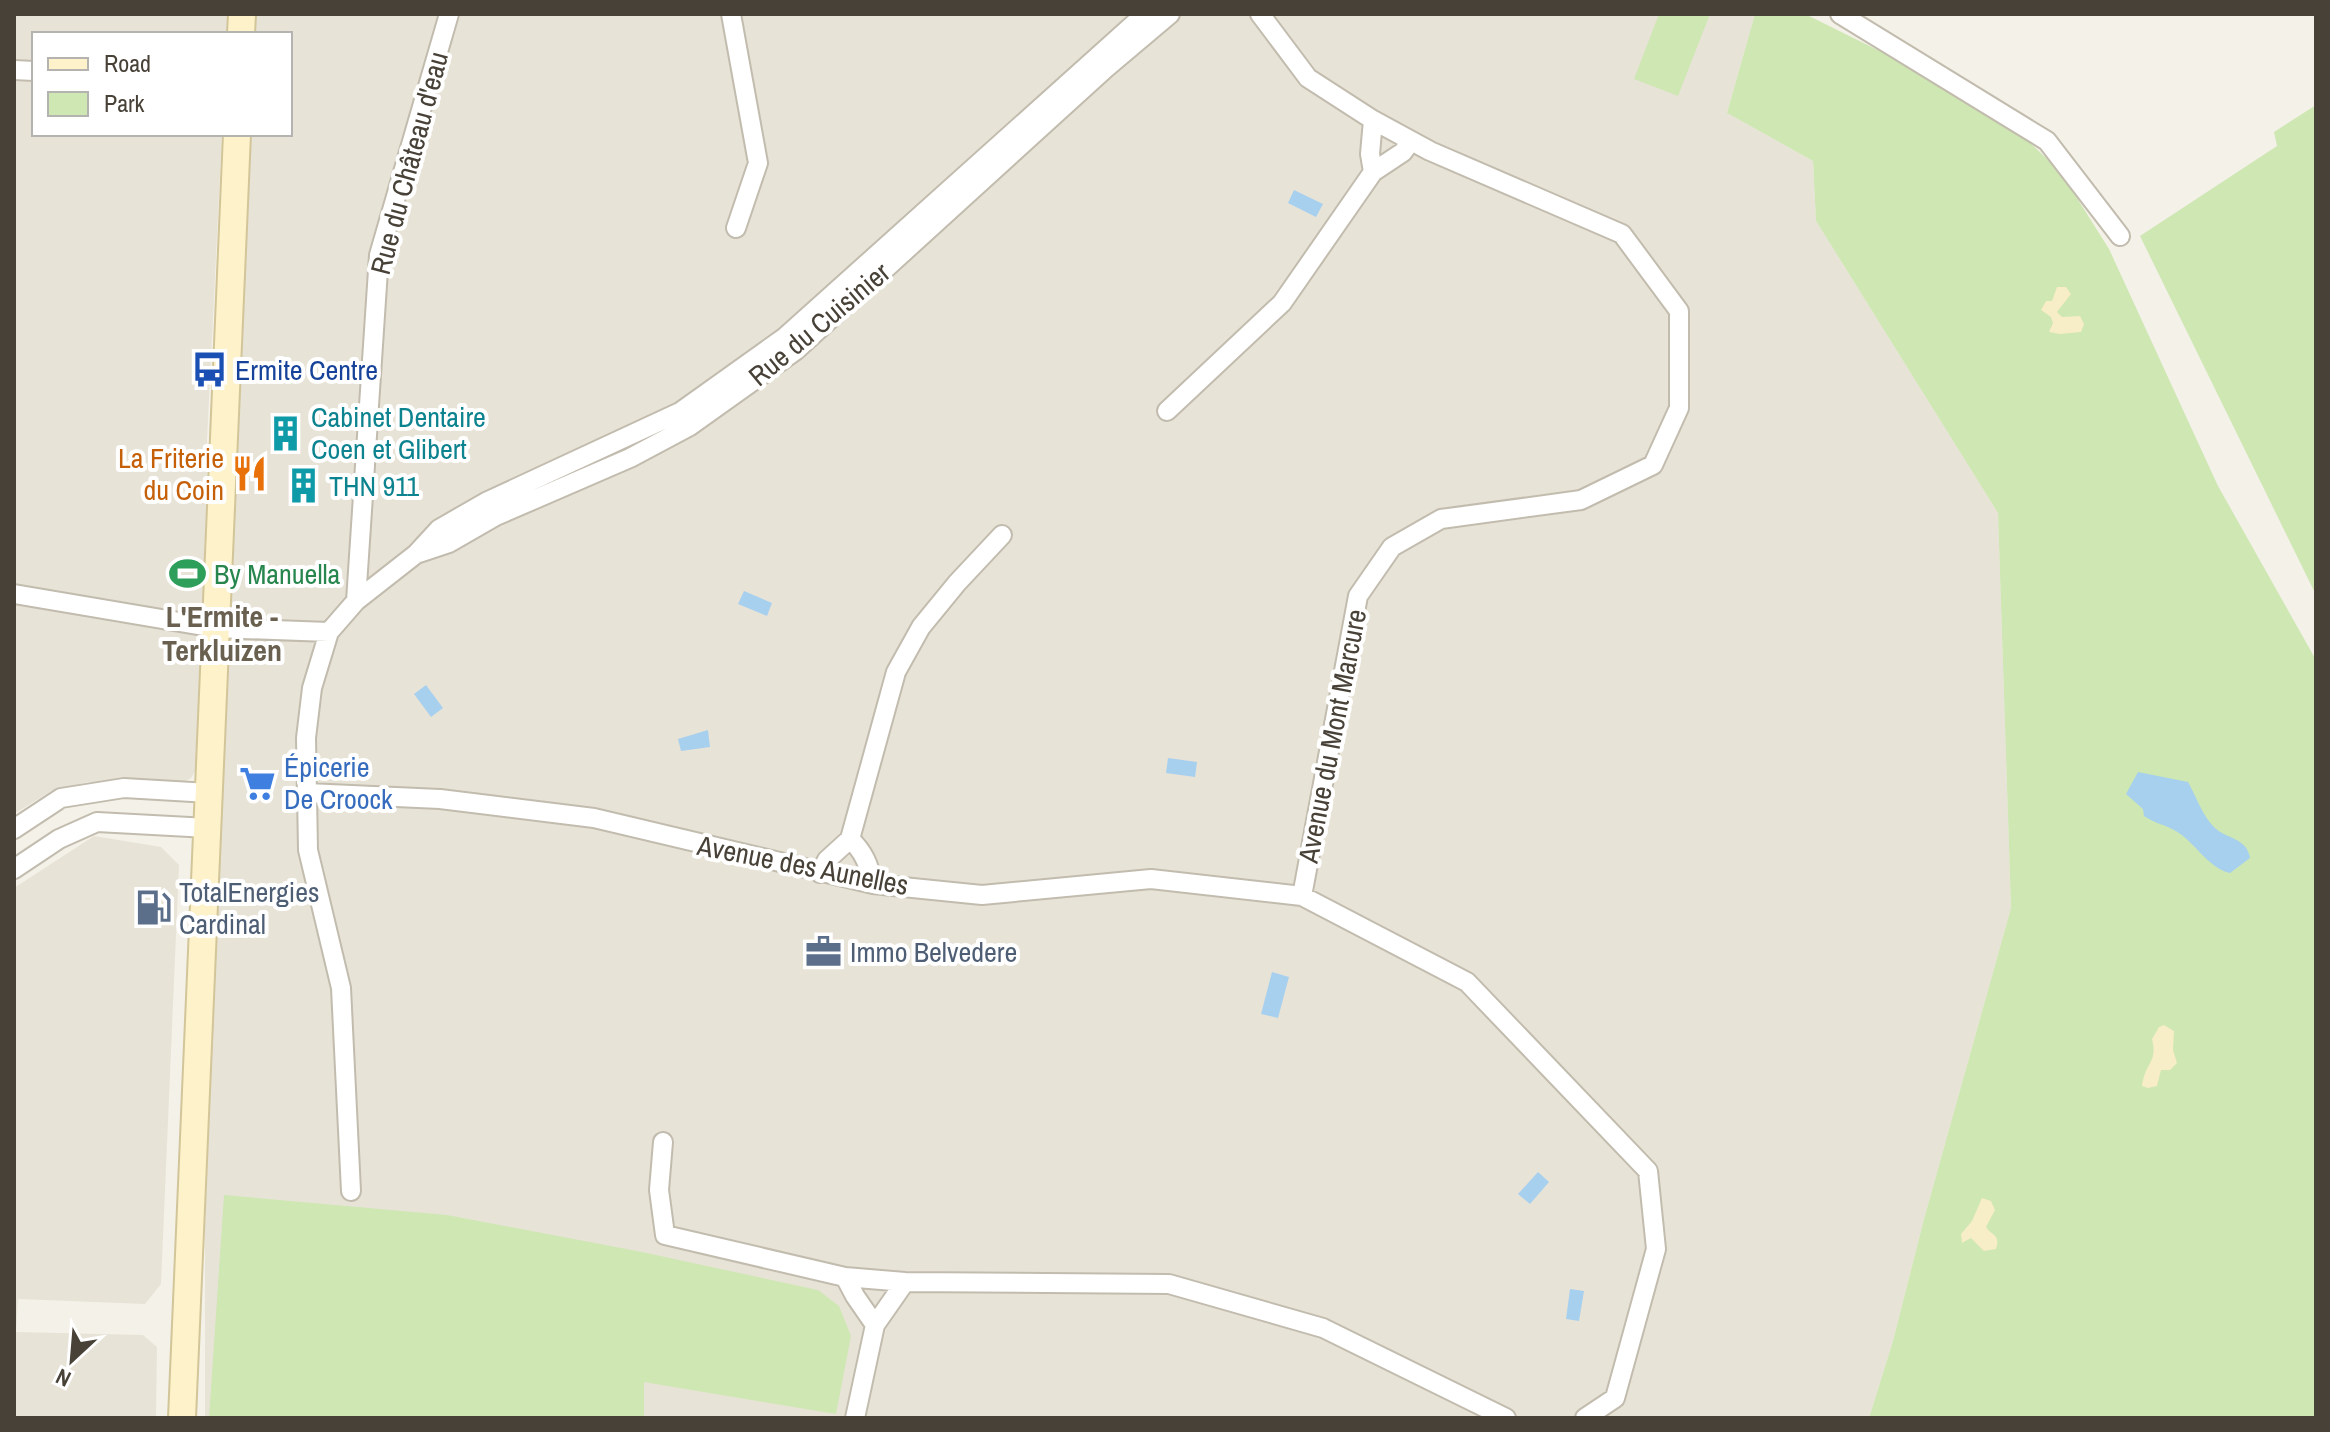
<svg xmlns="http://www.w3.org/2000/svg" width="2330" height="1432" font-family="'Archivo Narrow',sans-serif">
<rect width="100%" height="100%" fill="#f4f1e9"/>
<!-- residential -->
<path fill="#e8e3d7" d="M14,14H228L227,34H34V134H222L207,440V520L197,768L191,778L178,785L87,782L51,791L14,814Z
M254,14H1755L1727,113L1813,161L1816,221L1998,513L2011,908L1924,1219L1893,1341L1869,1418H205V1205L249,134H290V34H254Z
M94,836L161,847L179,865L161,1284L145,1304L18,1299L16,1332L143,1335L157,1347L156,1418H14V888Z"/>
<!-- green -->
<path fill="#cee7b3" d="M1659,14H1710L1678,96L1634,79Z
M1755,14H1805L1928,75L2028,141L2060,171L2109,249L2218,486L2316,660V1418H1869L1893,1341L1924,1219L2011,908L1998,513L1816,221L1813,161L1727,113Z
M2316,105V595L2140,236L2277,146L2274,132Z
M224,1195L447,1215L642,1252L818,1290L839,1306L851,1336L836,1414L644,1382V1418H209Z"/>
<!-- sand -->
<path fill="#f7edc6" d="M2057,287H2066L2071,294L2057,312L2062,317L2080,316L2084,324L2081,332L2060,334L2049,332L2053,323L2051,317L2041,310L2046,301H2052Z
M2164,1025L2174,1031L2173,1050L2177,1063L2170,1070H2161L2157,1086L2148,1088L2142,1086C2145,1062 2158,1063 2152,1039L2159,1027Z
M1982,1198L1991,1201L1995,1210L1986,1227C1992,1236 2001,1235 1996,1249L1984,1251L1971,1238L1962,1243L1961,1234L1972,1221Z"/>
<!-- water -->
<path fill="#a7d0ef" d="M1294,190L1323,204L1316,217L1288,203Z
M744,591L772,603L767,616L738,604Z
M426,685L443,708L431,717L414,694Z
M708,730L710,747L681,751L678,739Z
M1168,758L1197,762L1195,777L1166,773Z
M2138,772L2188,782C2196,796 2202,815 2214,827C2225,839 2247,837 2250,858L2230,873C2206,867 2195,841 2174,830C2163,824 2154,823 2144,816L2143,809L2126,794Z
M1272,972L1289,977L1278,1018L1261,1014Z
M1538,1172L1549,1182L1530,1204L1518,1194Z
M1570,1289L1584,1291L1579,1321L1566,1319Z"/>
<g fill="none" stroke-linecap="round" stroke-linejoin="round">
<defs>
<path id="minor" d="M731,14L758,163L736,228
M1260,14L1308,78L1373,120L1430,151L1622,234L1679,311V408L1653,465L1581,500L1441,519L1392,547L1358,596L1302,896
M1840,14L2047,141L2120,236
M14,70L34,71
M1373,120L1370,154L1373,172
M1167,411L1282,303L1373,172L1403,152L1411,141
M419,553L449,543L496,516L630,458L690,426L795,351L1106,68L1170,14
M14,594L215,628L329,632
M356,601L379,255L449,14
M307,793L440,799L594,818L873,884L982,895L1151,879L1302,896L1467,982L1648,1171L1656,1249L1615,1398L1585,1418
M14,829L61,798L124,788L209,793
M850,839C864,852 869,865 873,884
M14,869L59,839L97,822L208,828
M820,873L827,860L850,839L896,672L921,627L957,583L1002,535
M663,1142L659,1190L665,1235L845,1277
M351,1191L341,988L308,850L306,738L312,688L329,632L356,601L416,554L439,529L486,502L680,412L785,337L1145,14
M875,1325L855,1296L845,1277L905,1282L1169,1284L1323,1328L1506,1418
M855,1418L875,1325L905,1282"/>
<path id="secondary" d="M241,34L242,14
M182,1418L237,134"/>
</defs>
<!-- minor casing -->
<use href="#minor" stroke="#c2bcae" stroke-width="22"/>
<!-- secondary casing -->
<use href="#secondary" stroke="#d2c599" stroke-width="30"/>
<!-- minor -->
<use href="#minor" stroke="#fff" stroke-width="18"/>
<!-- secondary -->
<use href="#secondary" stroke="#fdf2c9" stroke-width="26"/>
</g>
<!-- icons -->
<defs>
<symbol id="bus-bare" viewBox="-9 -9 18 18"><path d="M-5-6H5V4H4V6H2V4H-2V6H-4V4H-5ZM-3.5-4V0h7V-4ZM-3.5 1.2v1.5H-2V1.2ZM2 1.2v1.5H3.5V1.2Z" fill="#1a4fb4" stroke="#fff" stroke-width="2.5" paint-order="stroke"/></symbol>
<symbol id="building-bare" viewBox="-9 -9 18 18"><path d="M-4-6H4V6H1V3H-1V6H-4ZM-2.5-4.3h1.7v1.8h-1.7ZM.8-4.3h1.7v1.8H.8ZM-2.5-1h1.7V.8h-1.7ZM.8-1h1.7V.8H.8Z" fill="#0f9aa8" stroke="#fff" stroke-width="2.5" paint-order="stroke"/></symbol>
<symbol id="restaurant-bare" viewBox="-9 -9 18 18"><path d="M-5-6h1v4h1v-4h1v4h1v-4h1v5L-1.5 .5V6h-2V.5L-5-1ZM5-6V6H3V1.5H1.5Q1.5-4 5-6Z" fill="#e8710a" stroke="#fff" stroke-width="2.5" paint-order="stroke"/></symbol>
<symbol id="stadium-bare" viewBox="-9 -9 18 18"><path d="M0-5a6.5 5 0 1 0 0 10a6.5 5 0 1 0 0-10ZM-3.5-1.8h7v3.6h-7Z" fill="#2e9e5b" stroke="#fff" stroke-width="2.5" paint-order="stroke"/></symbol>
<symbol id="supermarket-bare" viewBox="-9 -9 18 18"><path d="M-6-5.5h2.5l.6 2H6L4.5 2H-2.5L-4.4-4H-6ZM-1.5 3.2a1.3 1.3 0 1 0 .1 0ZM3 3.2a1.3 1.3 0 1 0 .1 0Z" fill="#3f7fe0" stroke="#fff" stroke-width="2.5" paint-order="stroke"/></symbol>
<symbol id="fuel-bare" viewBox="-9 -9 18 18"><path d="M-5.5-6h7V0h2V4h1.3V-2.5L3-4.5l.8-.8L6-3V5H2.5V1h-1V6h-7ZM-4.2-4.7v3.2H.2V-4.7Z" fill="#5c6f8a" stroke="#fff" stroke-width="2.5" paint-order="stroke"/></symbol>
<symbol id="office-bare" viewBox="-9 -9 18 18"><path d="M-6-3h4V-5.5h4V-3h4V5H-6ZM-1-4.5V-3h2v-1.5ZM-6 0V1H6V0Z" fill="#5c6f8a" stroke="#fff" stroke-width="2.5" paint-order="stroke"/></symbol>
</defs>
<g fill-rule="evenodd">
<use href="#bus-bare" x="184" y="344" width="51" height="51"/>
<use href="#building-bare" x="260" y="408" width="51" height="51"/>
<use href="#restaurant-bare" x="224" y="448" width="51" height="51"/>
<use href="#building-bare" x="278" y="460" width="51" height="51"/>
<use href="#stadium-bare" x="162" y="548" width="51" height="51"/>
<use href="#supermarket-bare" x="232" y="758" width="51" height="51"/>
<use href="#fuel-bare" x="128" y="882" width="51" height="51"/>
<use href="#office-bare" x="798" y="926" width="51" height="51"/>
</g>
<g text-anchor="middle" stroke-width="8" stroke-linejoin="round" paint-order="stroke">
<!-- street labels -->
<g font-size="28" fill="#474137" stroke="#fff">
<text transform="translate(409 163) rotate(-75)" y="10">Rue du Château d'eau</text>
<text transform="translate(819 324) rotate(-40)" y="10">Rue du Cuisinier</text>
<text transform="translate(1332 736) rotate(-79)" y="10">Avenue du Mont Marcure</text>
<text transform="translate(803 865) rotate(11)" y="10">Avenue des Aunelles</text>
</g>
<!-- transit labels -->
<g font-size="28" fill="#164399" stroke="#fff" text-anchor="start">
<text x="235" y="380">Ermite Centre</text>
</g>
<!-- culture labels -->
<g font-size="28" fill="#0d838f" stroke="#fff" text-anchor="start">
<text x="311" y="427">Cabinet Dentaire<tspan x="311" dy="32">Coen et Glibert</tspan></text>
<text x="329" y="496">THN 911</text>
</g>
<!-- food labels -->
<g font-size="28" fill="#c56008" stroke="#fff" text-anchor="end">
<text x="224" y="468">La Friterie<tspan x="224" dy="32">du Coin</tspan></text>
</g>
<!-- leisure labels -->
<g font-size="28" fill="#27864d" stroke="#fff" text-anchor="start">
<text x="214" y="584">By Manuella</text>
</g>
<!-- shop labels -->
<g font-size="28" fill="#366cbe" stroke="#fff" text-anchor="start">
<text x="284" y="777">Épicerie<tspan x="284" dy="32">De Croock</tspan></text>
</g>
<!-- service labels -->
<g font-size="28" fill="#4e5e75" stroke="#fff" text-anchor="start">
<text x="179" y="902">TotalEnergies<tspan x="179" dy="32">Cardinal</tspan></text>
<text x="850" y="962">Immo Belvedere</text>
</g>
<!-- neighbourhood labels -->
<g font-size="30" font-weight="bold" fill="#6a604f" stroke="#fff">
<text x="222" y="627">L'Ermite -<tspan x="222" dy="34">Terkluizen</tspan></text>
</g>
</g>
<!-- border -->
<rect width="2330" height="1432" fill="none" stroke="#474137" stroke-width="32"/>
<!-- legend -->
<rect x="32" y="32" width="260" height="104" fill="#ffffff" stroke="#b5b3af" stroke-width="2"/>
<rect x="48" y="58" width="40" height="12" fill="#fdf2c9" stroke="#b5b3af" stroke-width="2"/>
<text x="104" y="72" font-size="24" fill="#474137">Road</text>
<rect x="48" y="92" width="40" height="24" fill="#cee7b3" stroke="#b5b3af" stroke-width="2"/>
<text x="104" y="112" font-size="24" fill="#474137">Park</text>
<!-- north arrow -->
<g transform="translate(72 1360) rotate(206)" stroke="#ffffff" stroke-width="6" paint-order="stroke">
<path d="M0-6L14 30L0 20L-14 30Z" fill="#474137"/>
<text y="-12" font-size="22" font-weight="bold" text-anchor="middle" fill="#474137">N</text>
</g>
</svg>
